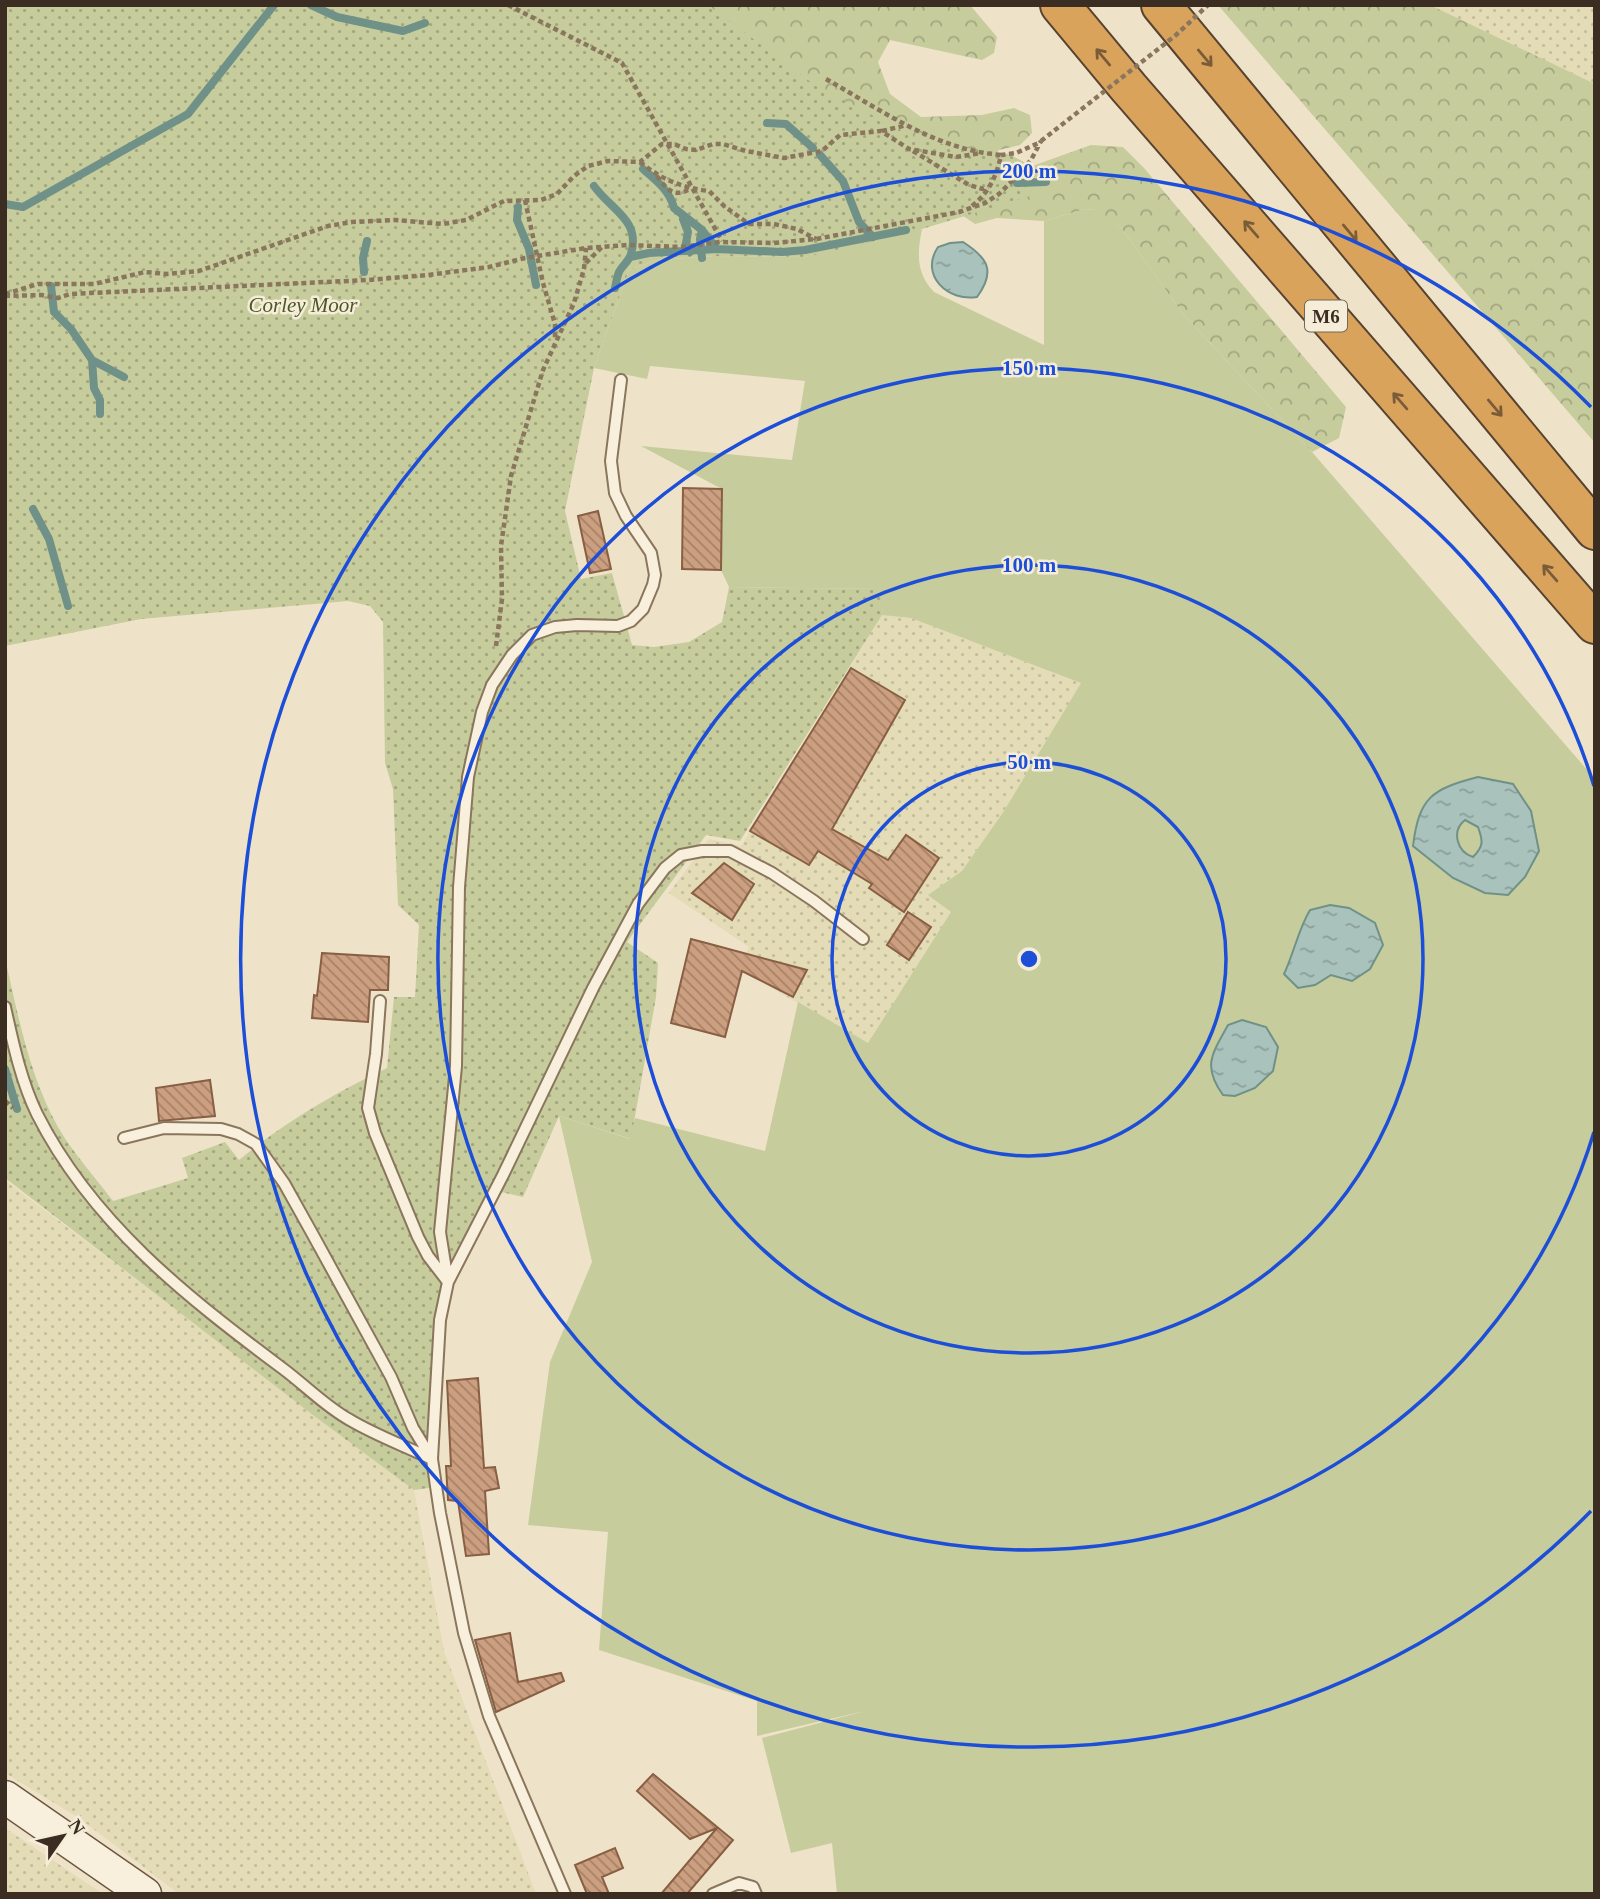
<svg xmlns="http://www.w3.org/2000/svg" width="1600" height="1899" font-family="'Times New Roman',serif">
<defs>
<pattern id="farmland-dots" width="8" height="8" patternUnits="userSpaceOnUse" patternTransform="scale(1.75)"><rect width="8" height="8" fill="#e3dcb6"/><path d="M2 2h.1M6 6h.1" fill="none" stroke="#c4bd9c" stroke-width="1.8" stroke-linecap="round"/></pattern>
<pattern id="forest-crowns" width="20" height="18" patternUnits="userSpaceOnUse" patternTransform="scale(1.75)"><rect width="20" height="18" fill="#c6cc9c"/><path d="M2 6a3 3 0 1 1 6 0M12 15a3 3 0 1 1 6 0" fill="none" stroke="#a2a67f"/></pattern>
<pattern id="park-dots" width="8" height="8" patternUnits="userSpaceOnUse" patternTransform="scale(1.75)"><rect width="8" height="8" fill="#c6cc9c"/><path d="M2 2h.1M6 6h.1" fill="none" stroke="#a2a67f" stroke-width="1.8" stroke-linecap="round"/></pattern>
<pattern id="water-ripples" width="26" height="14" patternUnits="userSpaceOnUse" patternTransform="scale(1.75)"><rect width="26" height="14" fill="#a9c2bb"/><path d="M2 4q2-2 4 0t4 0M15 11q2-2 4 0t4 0" fill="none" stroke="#8b9e98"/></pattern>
<pattern id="building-back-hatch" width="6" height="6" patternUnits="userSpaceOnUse" patternTransform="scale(1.75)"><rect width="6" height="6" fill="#cb9f7f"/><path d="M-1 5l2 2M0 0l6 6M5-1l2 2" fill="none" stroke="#a68268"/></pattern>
</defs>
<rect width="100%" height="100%" fill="#eee3c8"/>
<!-- farmland -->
<path fill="url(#farmland-dots)" d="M1430,5H1595V84L1430,7Z
M882,615L911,618L1081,683L1004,811L962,871L929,894L951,912L868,1043L738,969L749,947L669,893L709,839L741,846Z
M5,1180L414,1490L444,1651L536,1894H179L79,1818L5,1773Z
M5,1828L103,1894H5Z"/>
<!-- green -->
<path fill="#c6cc9c" d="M1085,209L1097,210L1122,229L1183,314L1312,452L1595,779V1894H837L832,1843L791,1853L762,1738L865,1711L757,1736V1701L599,1650L608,1532L528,1525L550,1362L592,1262L559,1116L630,1139L635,1118L765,1151L798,1002L868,1043L951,912L928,895L962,871L1004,811L1081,683L911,618L882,615L884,589L729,587L721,570L722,489L641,446L792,460L805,381L650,366L647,379L594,368L629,270L657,260L715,256L805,257L922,229C917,254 916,273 934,292L1044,345V221Z"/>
<!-- forest -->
<path fill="url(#forest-crowns)" d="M692,5H970L997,37L994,53L982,60L890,40L878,62L890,94L921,117L982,115L1014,108L1030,115L1032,133L1020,145L999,150L985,168L1021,170L1091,145L1123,147L1144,168L1346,407L1339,438L1312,452L1183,314L1122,229L1096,210L1085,209L1044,221L997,218L975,224L956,211L926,213L920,230L824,253Z
M1218,5H1430L1595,84V443Z"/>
<!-- park -->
<path fill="url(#park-dots)" d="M5,5H708L816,86L922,141L1009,154L1038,170L1030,196L922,229L820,254L805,257L715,256L657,260L629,270L594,368L565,511L581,579L612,573L632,645L654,647L689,642L722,622L729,587L885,589L882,615L740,841L706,835L627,942L658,963L656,997L631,1139L559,1116L523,1197L501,1192L459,1265L445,1302L436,1416V1487L414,1490L313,1415L5,1178V958C18,1015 29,1075 58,1127C73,1153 95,1177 113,1201L188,1178L182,1158L225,1142L239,1160C285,1122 333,1094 387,1068L394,997H415L419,925L398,905L393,789L385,763L383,622L370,606L348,601L141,619L5,646Z"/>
<!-- water -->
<path fill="url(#water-ripples)" stroke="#6f9188" stroke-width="2" fill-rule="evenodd" d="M963,242C988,258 996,271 977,297C948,302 919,275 938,247L950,243Z
M1478,777L1513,784L1531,811L1539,851L1525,877L1508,895L1485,893L1453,878L1413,846C1419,797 1432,789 1478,777ZM1465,820L1478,827C1483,841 1484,846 1473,857C1457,852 1451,831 1465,820Z
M1330,905L1349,908L1375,923L1383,945L1370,969L1352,981L1331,975L1315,985L1298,988L1284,974C1294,953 1298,930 1310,910Z
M1242,1020L1266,1027L1278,1047L1273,1071L1255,1088L1235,1096L1223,1095C1202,1066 1212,1054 1228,1025Z"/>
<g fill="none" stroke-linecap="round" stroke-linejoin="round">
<!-- stream -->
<path stroke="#6f9188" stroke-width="8" d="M311,5L337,17L403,31L425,23
M767,123L786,124L813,148
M820,155L843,181L859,222L873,237
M643,169C656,180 670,191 674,208L702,230L717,249
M1017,183L1046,182
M594,186C611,210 641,220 631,254C629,261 622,266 619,272C617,277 616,283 615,288
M5,204L23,207L188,114L274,5
M518,207L517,220L529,249L536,285
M683,219L688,232L685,248L690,252
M630,257L649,253L717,249L782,252L805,250L906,230
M702,258L700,239L702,230
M364,272L363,258L367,241
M51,286L54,312L71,329L92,360L124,377
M92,360L94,388L100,400V414
M33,509L49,539L68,606
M5,1069L17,1109"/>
</g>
<!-- building -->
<path fill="url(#building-back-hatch)" stroke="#895f44" stroke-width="2" d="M683,488L722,489L721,570L682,569Z
M598,511L611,569L590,573L578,516Z
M851,668L905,700L832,829L888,860L906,835L939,858L904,912L869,888L872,884L818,851L809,865L750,831Z
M724,863L754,884L732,920L692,893Z
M908,912L931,927L909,960L887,945Z
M691,939L710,944L807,970L793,997L742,971L725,1037L671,1023Z
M322,953L389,957L388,990H370L368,1022L312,1018L314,995L317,996Z
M210,1080L215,1116L159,1121L156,1088Z
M478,1378L484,1468L495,1467L499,1488L485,1491L489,1554L466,1556L458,1501L448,1500L446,1466H451L447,1381Z
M510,1633L518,1682L561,1673L564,1681L496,1712L475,1640Z
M653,1774L733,1840L687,1894H661L717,1828L690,1839L637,1791Z
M615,1848L623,1868L602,1877L609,1894H587L575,1865Z"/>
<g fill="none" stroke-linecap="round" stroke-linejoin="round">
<defs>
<path id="lane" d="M380,1001L376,1054L368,1108L375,1133L418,1237L428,1256L448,1282L440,1232L456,1066L459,887L468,777L482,712L492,685L512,655L532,635L555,627L577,625L618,626L631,621L643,609L653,585L655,575L651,553L626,516L615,493L611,461L621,380
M5,1007C13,1043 21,1081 37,1114C92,1223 187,1297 282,1368C305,1385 326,1407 350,1420C375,1435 405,1446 432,1459L413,1428L391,1377L313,1235L284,1183L256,1144L238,1134L221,1129L164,1128L124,1138
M565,1894L489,1716L464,1633L440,1513L432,1459L440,1320L448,1282L503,1175L593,988L638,904L665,868L681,855L702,851H730L772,873L814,901L863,939
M713,1894L739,1883L753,1887L756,1894"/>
<path id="secondary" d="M5,1797L145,1894"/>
<path id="highway" d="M1060,5L1129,88L1595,624
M1161,5L1595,530"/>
</defs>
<!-- lane casing -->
<use href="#lane" stroke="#8a755d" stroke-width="14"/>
<!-- secondary casing -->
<use href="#secondary" stroke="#6c5640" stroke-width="35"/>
<!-- highway casing -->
<use href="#highway" stroke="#584331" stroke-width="42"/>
<!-- path -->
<path stroke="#8a755d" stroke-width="4.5" stroke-dasharray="5 3.5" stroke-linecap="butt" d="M508,5L622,63L722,241
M826,79C881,110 936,150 1001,155
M882,131L907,125
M913,151L969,185L983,189L988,187
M640,162C661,179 682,188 709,191L724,206L749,224H774L797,229L816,239
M657,176C666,188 673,198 688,190
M525,200L543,283L555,324V339
M972,206C989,193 997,175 1001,155L1016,153L1041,142
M586,263L602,247
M5,294L38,284H94L145,272L167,274L199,271L328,226L352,222L395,220L443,224L466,220L504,201L541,200L557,194L574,176L588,166L608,161L640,162L662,144H674L686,149L696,150L713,144H723L746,151L784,158L822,151L840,135L881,131L909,149L956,157L982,153
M5,296L41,295L58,298L70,294L368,280L428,275L489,267L525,258L586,248L627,245L681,247L720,242L774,243L816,239L959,212L985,203L999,194L1016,177L1031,160L1041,141
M496,646L502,599L501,546L511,476L543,370L574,303L584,269L586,248
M5,1101L13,1108"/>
<!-- lane -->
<use href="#lane" stroke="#f8f0dc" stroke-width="10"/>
<!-- secondary -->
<use href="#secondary" stroke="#f8f0dc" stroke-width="32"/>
<!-- highway -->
<use href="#highway" stroke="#daa35c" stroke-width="38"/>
<!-- path-bridge -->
<path stroke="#8a755d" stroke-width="4.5" stroke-dasharray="5 3.5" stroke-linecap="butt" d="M1041,141L1176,35L1208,5"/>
</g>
<!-- one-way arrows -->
<defs><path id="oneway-shaft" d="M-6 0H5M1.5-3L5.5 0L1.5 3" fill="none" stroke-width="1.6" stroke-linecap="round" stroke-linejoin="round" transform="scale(1.75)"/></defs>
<g stroke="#7b5c39">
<use href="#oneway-shaft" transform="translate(1103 57) rotate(-130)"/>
<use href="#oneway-shaft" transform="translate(1205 58) rotate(50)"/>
<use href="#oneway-shaft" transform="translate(1251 229) rotate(-131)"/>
<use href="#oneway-shaft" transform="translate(1350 233) rotate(50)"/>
<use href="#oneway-shaft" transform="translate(1400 401) rotate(-131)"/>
<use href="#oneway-shaft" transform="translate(1495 408) rotate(50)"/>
<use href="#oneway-shaft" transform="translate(1550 573) rotate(-131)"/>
</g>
<!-- distance rings -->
<g fill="none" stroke="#1d4ed8" stroke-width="3.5">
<circle cx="1029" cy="959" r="197"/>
<circle cx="1029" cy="959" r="394"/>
<path d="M1594 1132A591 591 0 1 1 1594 786"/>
<path d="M1591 1511A788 788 0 1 1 1591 407"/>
</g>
<g text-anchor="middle" stroke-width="5" stroke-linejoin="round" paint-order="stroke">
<!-- shield labels -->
<rect fill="#f5edd8" stroke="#736758" stroke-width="2" x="1305" y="300.5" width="42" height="31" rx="5"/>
<g font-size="19" font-weight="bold" fill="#3b2d21">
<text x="1326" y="323">M6</text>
</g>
<!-- park labels -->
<g font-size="21" font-style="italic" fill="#4b5728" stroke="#f5edd8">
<text x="303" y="312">Corley Moor</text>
</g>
</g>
<circle cx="1029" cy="959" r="10" fill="#1d4ed8" stroke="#f5edd8" stroke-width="3.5"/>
<g font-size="21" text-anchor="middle" font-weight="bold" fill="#1d4ed8" stroke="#f5edd8" stroke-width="5" stroke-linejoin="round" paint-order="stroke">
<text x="1029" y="178">200 m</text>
<text x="1029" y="375">150 m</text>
<text x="1029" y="572">100 m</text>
<text x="1029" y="769">50 m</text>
</g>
<!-- border -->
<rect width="1600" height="1899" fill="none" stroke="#3b2d21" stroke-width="14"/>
<!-- north arrow -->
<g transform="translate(63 1836) rotate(56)" stroke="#f5edd8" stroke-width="5" paint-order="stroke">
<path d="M0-5L12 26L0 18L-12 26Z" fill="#3b2d21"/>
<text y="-10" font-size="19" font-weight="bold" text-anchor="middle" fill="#3b2d21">N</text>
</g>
</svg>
